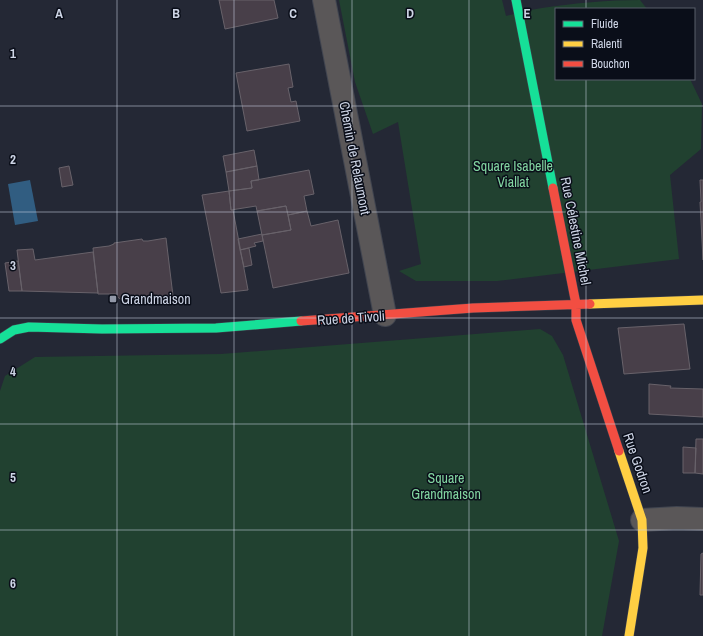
<svg xmlns="http://www.w3.org/2000/svg" width="703" height="636" font-family="'Archivo Narrow',sans-serif">
<rect width="100%" height="100%" fill="#242835"/>
<!-- green -->
<path fill="#214130" d="M339,0H502L506,16C518,13 530,10 542,8C575,3 608,0 640,0L647,9H556V79H690L702,104L701,149L670,175L679,259L497,281H416L399,271L421,264L398,122L373,134L355,82Z
M540,329L552,336L563,355L619,541L602,636H0V391L5,376L35,357L221,354Z"/>
<!-- water -->
<path fill="#315d81" d="M30,180L38,221L15,225L8,184Z"/>
<!-- building -->
<path fill="#483f49" stroke="#68626a" d="M219,0H274L278,18L225,29Z
M289,64L293,87L288,88L291,102L296,101L300,121L247,131L236,73Z
M254,150L257,166L226,172L223,156Z
M69,166L73,185L62,187L59,168Z
M257,166L259,180L251,181L252,188L229,191L226,172Z
M309,170L314,194L304,196L307,211L288,215L286,206L257,211L256,206L231,210L229,191L252,188L251,181Z
M700,180H703V260L700,202H701Z
M229,191L231,210H233L248,290L221,293L202,195Z
M286,206L291,230L262,235L257,211Z
M307,211L311,226L338,220L349,273L273,288L262,235L291,230L288,215Z
M262,234L263,241L254,243L256,246L240,250L238,239Z
M166,238L173,296H155L146,301L126,303L116,296V294H98L93,248L109,246L114,244V243L142,239L143,241H148Z
M249,248L252,265L244,267L240,250Z
M33,249L35,260L93,252L98,293L22,291L17,250Z
M18,261L22,291H9L5,263Z
M684,324L690,369L624,374L618,328Z
M649,384L671,386L670,388L703,389V417L649,414Z
M696,439H703V474L695,473Z
M683,447L696,448L695,473H683Z
M703,553V595H700L701,554Z"/>
<g fill="none" stroke-linecap="round" stroke-linejoin="round">
<defs>
<path id="street" d="M324,0L385,315
M642,520L677,518L703,519"/>
<path id="fast" d="M516,0L553,188
M0,339L14,330L29,327L102,329L216,328L301,321"/>
<path id="slow" d="M590,304L703,300
M619,451L642,520L643,548L629,636"/>
<path id="jam" d="M553,188L576,304V320L619,451
M301,321L473,308L590,304"/>
</defs>
<!-- street casing -->
<use href="#street" stroke="#414550" stroke-width="24"/>
<!-- fast casing -->
<use href="#fast" stroke="#414550" stroke-width="10"/>
<!-- slow casing -->
<use href="#slow" stroke="#414550" stroke-width="10"/>
<!-- jam casing -->
<use href="#jam" stroke="#414550" stroke-width="10"/>
<!-- street -->
<use href="#street" stroke="#5a5758" stroke-width="22"/>
<!-- fast -->
<use href="#fast" stroke="#16e098" stroke-width="9"/>
<!-- slow -->
<use href="#slow" stroke="#ffcf43" stroke-width="9"/>
<!-- jam -->
<use href="#jam" stroke="#f24e42" stroke-width="9"/>
</g>
<!-- grid -->
<path fill="none" stroke="#ced5e6" stroke-width="1" stroke-opacity="0.55" d="M117,0V636M234,0V636M352,0V636M469,0V636M586,0V9M586,79V636M0,106H703M0,212H703M0,318H703M0,424H703M0,530H703"/>
<!-- markers -->
<rect fill="#9298a8" stroke="#0a0e19" stroke-width="1.5" x="109" y="295" width="8" height="8" rx="2"/>
<g text-anchor="middle" stroke-width="3" stroke-linejoin="round" paint-order="stroke">
<!-- street labels -->
<g font-size="14" fill="#ced5e6" stroke="#0a0e19">
<text transform="translate(355 158) rotate(79)" y="5">Chemin de Relaumont</text>
<text transform="translate(576 231) rotate(79)" y="5">Rue Célestine Michel</text>
<text transform="translate(351 318) rotate(-4)" y="5">Rue de Tivoli</text>
<text transform="translate(638 463) rotate(71)" y="5">Rue Godron</text>
</g>
<!-- park labels -->
<g font-size="14" fill="#82d5a1" stroke="#0a0e19">
<text x="513" y="171">Square Isabelle<tspan x="513" dy="16">Viallat</tspan></text>
<text x="446" y="483">Square<tspan x="446" dy="16">Grandmaison</tspan></text>
</g>
<!-- poi labels -->
<g font-size="14" fill="#ced5e6" stroke="#0a0e19" text-anchor="start">
<text x="121" y="304">Grandmaison</text>
</g>
</g>
<g font-size="13" text-anchor="middle" font-weight="bold" fill="#ced5e6" stroke="#0a0e19" stroke-width="3" stroke-linejoin="round" paint-order="stroke">
<text x="59" y="18">A</text>
<text x="176" y="18">B</text>
<text x="293" y="18">C</text>
<text x="410" y="18">D</text>
<text x="527" y="18">E</text>
<text x="13" y="58">1</text>
<text x="13" y="164">2</text>
<text x="13" y="270">3</text>
<text x="13" y="376">4</text>
<text x="13" y="482">5</text>
<text x="13" y="588">6</text>
</g>
<!-- legend -->
<rect x="555" y="8" width="140" height="72" fill="#0a0e19" stroke="#585e6b"/>
<rect x="563" y="21" width="20" height="6" fill="#16e098" stroke="#585e6b"/>
<text x="591" y="28" font-size="12" fill="#ced5e6">Fluide</text>
<rect x="563" y="41" width="20" height="6" fill="#ffcf43" stroke="#585e6b"/>
<text x="591" y="48" font-size="12" fill="#ced5e6">Ralenti</text>
<rect x="563" y="61" width="20" height="6" fill="#f24e42" stroke="#585e6b"/>
<text x="591" y="68" font-size="12" fill="#ced5e6">Bouchon</text>
</svg>
